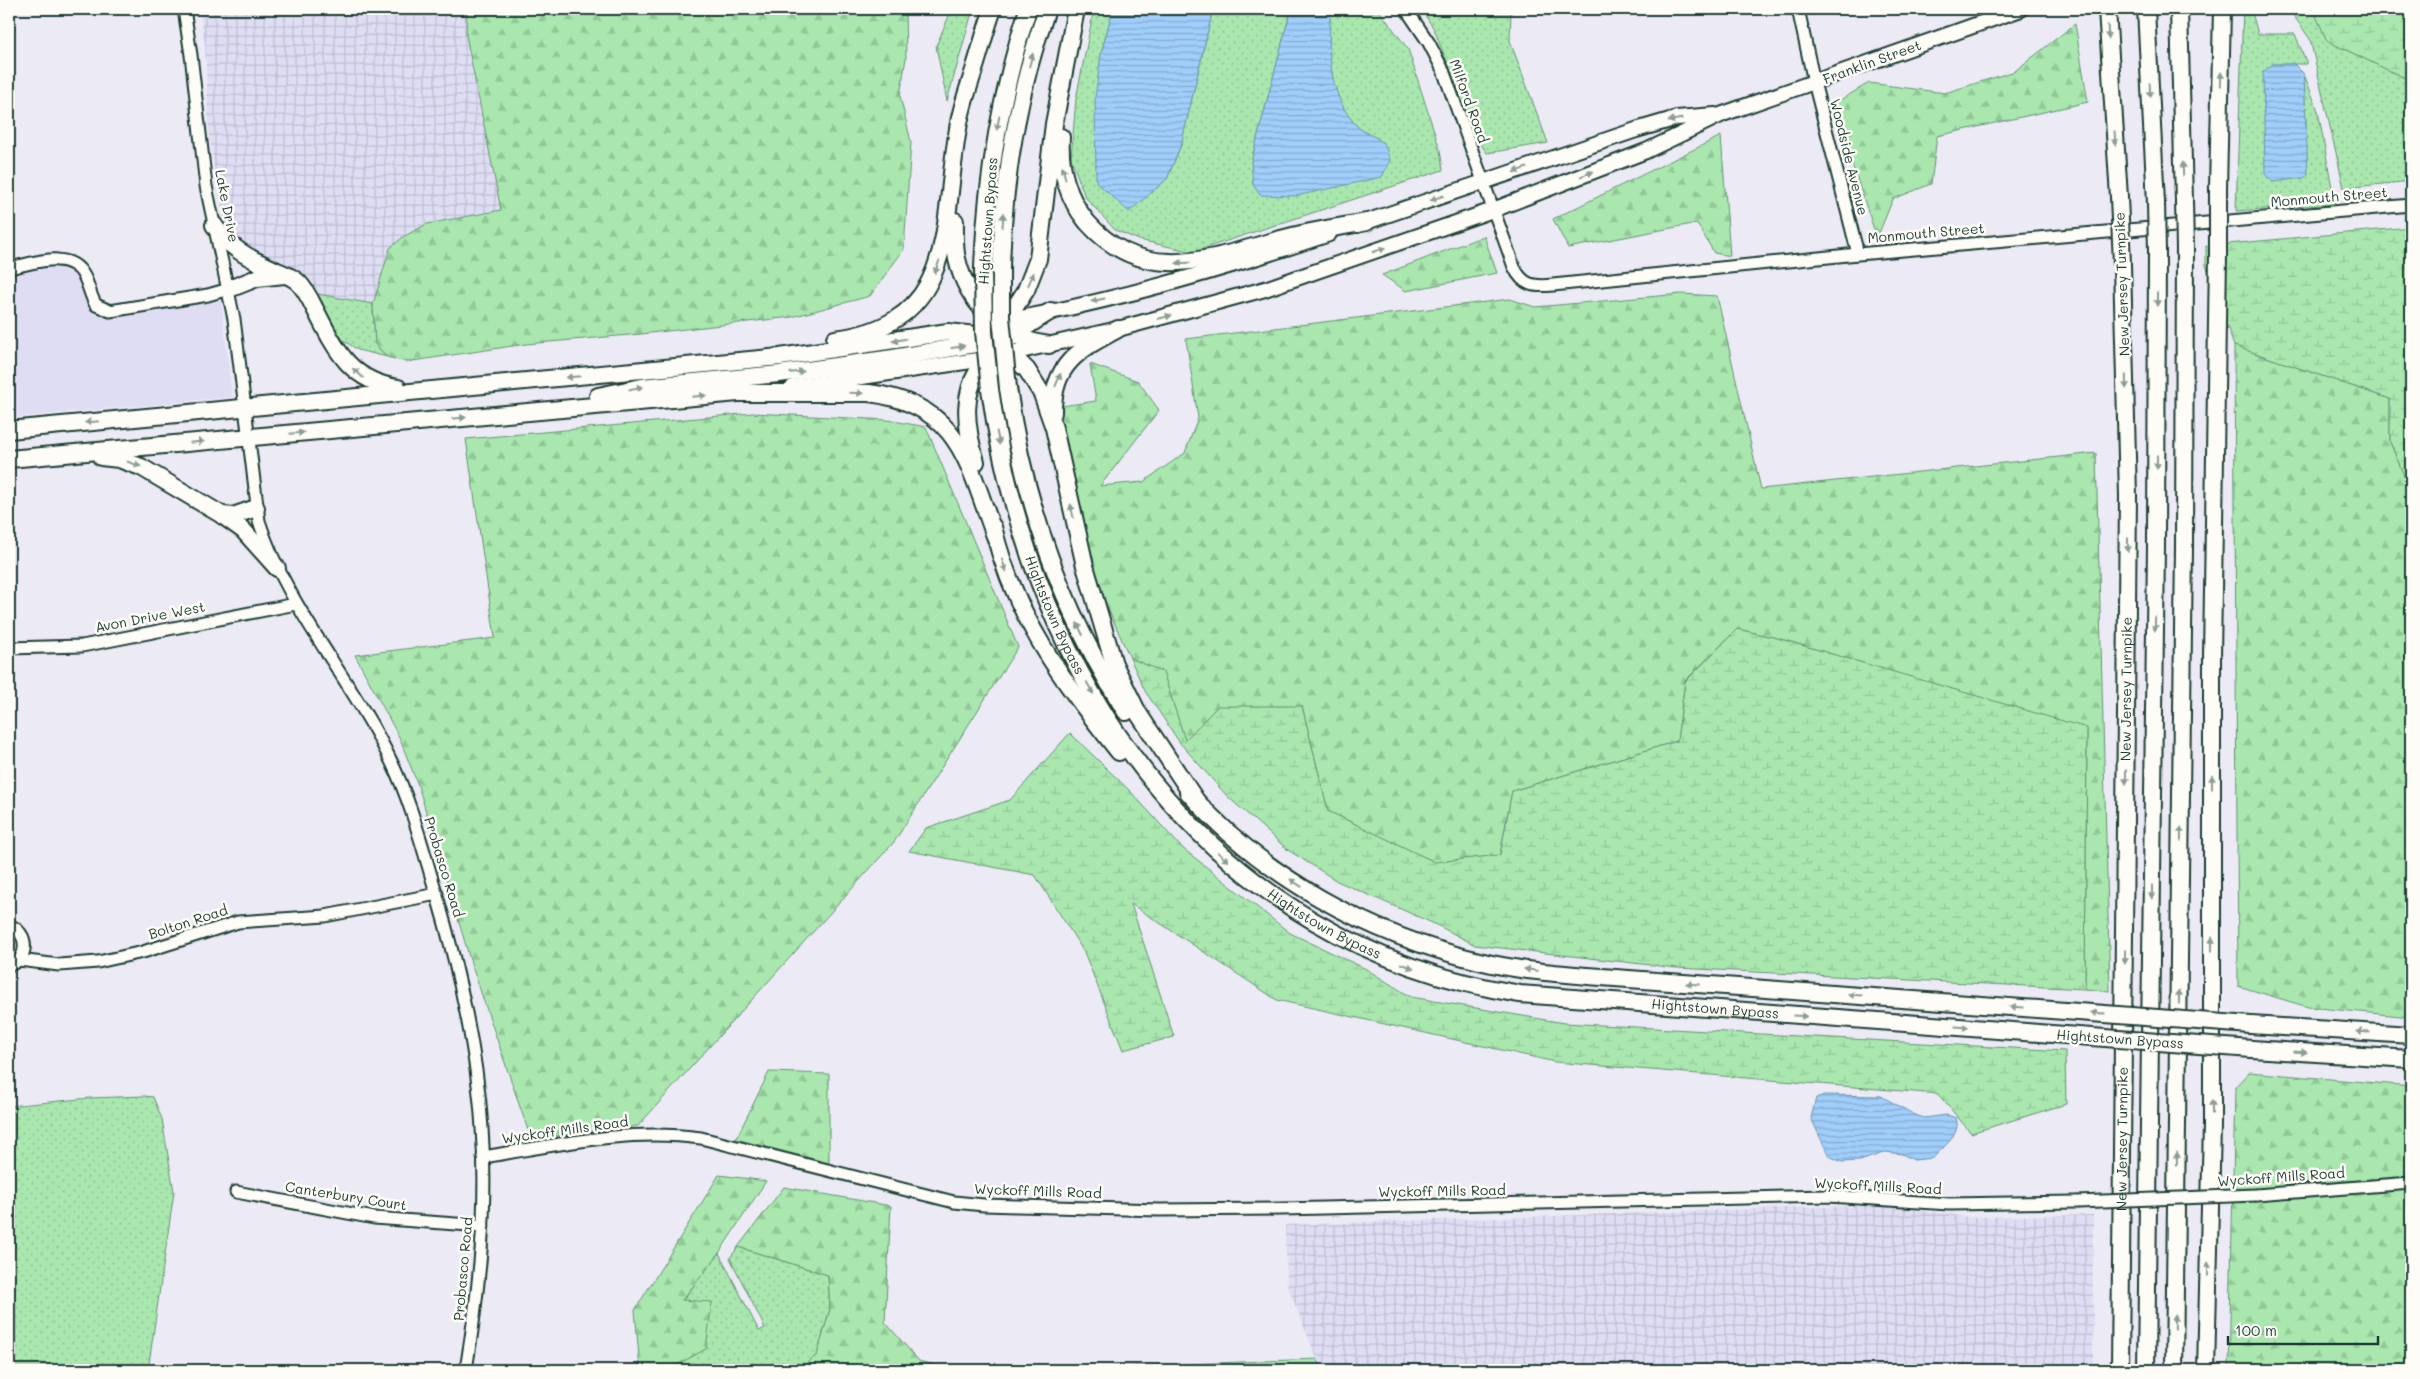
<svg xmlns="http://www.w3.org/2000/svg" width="2420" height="1379" font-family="Mali,sans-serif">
<defs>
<pattern id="industrial-grid" width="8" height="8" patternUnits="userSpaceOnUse" patternTransform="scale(1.25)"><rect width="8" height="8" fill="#deddf4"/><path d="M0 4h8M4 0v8" fill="none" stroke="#bebfd2"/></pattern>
<pattern id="grass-dots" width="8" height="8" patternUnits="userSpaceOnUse" patternTransform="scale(1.25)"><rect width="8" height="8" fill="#a9e7af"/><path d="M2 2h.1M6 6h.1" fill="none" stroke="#91c797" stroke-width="1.8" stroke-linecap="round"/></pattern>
<pattern id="forest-firs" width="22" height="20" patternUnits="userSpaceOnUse" patternTransform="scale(1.25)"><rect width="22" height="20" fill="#a9e7af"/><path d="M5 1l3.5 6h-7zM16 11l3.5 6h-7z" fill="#91c797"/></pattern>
<pattern id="wetland-marsh" width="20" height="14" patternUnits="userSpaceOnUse" patternTransform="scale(1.25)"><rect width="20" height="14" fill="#a9e7af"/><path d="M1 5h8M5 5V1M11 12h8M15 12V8" fill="none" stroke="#91c797"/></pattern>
<pattern id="water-rules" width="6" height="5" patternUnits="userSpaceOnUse" patternTransform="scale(1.25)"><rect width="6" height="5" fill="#a0cefb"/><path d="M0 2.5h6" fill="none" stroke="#82a8cc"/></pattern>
</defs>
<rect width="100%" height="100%" fill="#ebeaf5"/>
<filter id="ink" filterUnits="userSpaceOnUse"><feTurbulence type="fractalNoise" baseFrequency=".02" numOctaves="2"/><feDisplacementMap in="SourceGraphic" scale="10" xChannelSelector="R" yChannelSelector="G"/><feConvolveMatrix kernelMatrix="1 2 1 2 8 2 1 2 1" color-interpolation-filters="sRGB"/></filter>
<g filter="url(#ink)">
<!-- built -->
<path fill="#deddf4" d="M61,264L78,277L96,316L221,301L232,397L9,418V273Z"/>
<!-- industrial -->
<path fill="url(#industrial-grid)" d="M199,9H467L466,35L501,210L427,224L390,248L373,304L312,293L246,249L227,232L215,174L209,135L205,44Z
M1877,1205L1969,1217L2093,1215V1370H1323L1317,1359L1287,1285L1285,1225Z"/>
<!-- grass -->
<path fill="url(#grass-dots)" stroke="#649272" d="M952,9H973L947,101L936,46Z
M1094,9H1113L1101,54L1099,76L1151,191L1167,179L1181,145L1213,9H1291L1251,162L1383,143C1376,138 1366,134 1360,129C1327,100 1327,48 1331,9H1378L1408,49L1440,150L1443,170L1193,252L1139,240L1115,230L1085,197L1071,158L1076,99Z
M1421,9H1511L1510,41L1548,143L1487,153L1477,139L1434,29Z
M2243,9H2251L2258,34H2295L2307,64H2273L2306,125L2304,74L2318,111L2335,204L2236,211Z
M2289,9H2313L2328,41L2411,81V181L2344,188L2310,39Z
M312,293L373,304L375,344L387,357L358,350L343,340Z
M144,1096L153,1097L162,1119L174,1192L148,1370H9V1106L90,1098Z
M738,1247L828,1275L830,1309L817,1355L798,1370H675L674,1366L706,1348L682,1301L719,1253L759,1331L765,1328L730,1258Z"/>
<!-- forest -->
<path fill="url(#forest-firs)" stroke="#649272" d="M467,9H905L906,58L900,96L911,142L904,249L870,296L792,317L641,334L526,344L406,362L387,357L375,344L373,304L390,248L403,237L427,224L501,210L466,35Z
M2075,24L2088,102L1937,136L1931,184L1893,199L1877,238L1835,114L1837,102L1869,83L1945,93L2015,71Z
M1721,136L1730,256L1714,253L1697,223L1568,248L1553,219Z
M1484,236L1497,273L1406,291L1382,275Z
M1681,294L1717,296L1761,489L2096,453L2110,991L2085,989L2087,729L1777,638L1737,629L1685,681L1677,741L1512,791L1500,855L1435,863L1328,811L1302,706L1185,741L1163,672L1130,658L1096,582L1055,407L1096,401L1090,364L1138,381L1159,410L1100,486L1143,482L1185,453L1198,418L1186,339L1510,299L1535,307Z
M2234,346L2390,399V442L2411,492V1017L2308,1007L2238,986Z
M753,413L888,420L926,427L1018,647L894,842L638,1126L531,1139L472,966L418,785L399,737L355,655L495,638L466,439Z
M769,1072L829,1074V1163L736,1139Z
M2249,1072L2411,1086V1370H2229L2235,1087Z
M719,1175L766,1181L715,1259L682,1300L712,1302L706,1349L675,1366V1370H640L635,1310Z
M784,1187L891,1206L885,1322L919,1361L955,1370H798L817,1355L830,1309L828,1275L738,1247Z
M1317,1359L1323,1370H1035Z"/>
<!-- wetland -->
<path fill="url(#wetland-marsh)" stroke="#649272" d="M2313,9H2411V81L2327,41Z
M2411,227V492L2390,442V399L2234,346L2206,265V246Z
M1737,629L1777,638L2087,728L2085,989L1677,968L1475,945L1437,925L1337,881L1288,850L1227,796L1180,743L1145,691L1130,658L1163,672L1185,740L1218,706H1302L1328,811L1435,862L1500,855L1512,791L1677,741L1685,682Z
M1070,733L1132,793L1181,847L1290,933L1366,969L1411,997L1564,1023L2065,1051L2066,1104L1971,1133L1938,1094L1555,1062L1277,1000L1131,904L1174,1037L1123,1050L1084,952L1035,875L909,851L926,828L1010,800Z"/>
<!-- water -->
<path fill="url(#water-rules)" stroke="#6c94ab" d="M1113,9H1213L1181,145L1167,179L1129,212L1096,182L1095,98L1101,54Z
M1291,9H1331C1327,49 1328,98 1359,128C1366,134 1376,136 1382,142C1386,146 1388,155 1390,160L1382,177L1296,196L1260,195L1253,185L1251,162Z
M2273,64H2294L2304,74L2308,174L2304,178L2273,182L2265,174L2263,72Z
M1824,1095L1881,1096L1913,1114L1924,1118L1947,1115L1956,1118C1962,1134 1943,1147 1933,1158L1914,1160L1902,1154L1886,1152L1860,1161L1842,1162L1829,1156L1811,1118L1816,1098Z"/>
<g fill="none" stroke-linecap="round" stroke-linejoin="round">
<defs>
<path id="minor" d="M184,9L191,55L206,186L234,319L259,521C287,609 352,679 391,761C411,802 422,846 435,889C458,967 477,1047 482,1128C488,1209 479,1290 466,1370
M1406,9L1429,43L1443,70L1514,267C1523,286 1534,287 1553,285L1858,254L2411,205
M1798,9L1814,82L1858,254
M9,268C32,264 70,248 84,276C89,285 90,296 96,305L110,311L208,295L229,289
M9,648L82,646L296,604
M9,925C29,932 30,959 9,965
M19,960L59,965L98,962L143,952L238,922L325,916L437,894
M483,1157C557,1145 626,1128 701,1138L954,1202L984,1205L1159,1210L1282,1209L1829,1196L1949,1204L2077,1202
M236,1192L374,1218L483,1226
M2256,1195L2411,1183"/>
<path id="major" d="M1357,225L1636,130L1677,118L1715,115
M1000,322C1111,302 1222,270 1329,234
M793,387L985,359L1118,329L1265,289L1493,210L1568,181L1646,151L1723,114L2021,9"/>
<g id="highway">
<path d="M2107,9L2119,197"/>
<path d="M2146,9L2156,203"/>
<path d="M2179,9L2184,201"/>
<path d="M1061,137C1059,167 1067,198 1087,222C1144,287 1212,258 1281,239C1309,231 1338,227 1367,222"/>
<path d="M2218,188L2222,9"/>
<path d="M955,221C955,233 954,247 957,259C967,303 1004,340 1049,345"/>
<path d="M214,225C227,246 248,258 271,268C280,273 290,275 298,282C306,290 311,301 316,311C336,350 350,381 398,388"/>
<path d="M983,268C986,179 1001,93 1028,9"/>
<path d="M1001,268C1003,180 1018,92 1047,9"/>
<path d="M229,289L257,278L284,275"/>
<path d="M835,339C960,323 941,224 958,129C961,107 969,87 975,67C981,48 986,28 993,9"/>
<path d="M1008,388C1024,503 1064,614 1126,712"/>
<path id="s1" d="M990,389C1031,684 1212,946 1520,994L2065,1035"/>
<path d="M598,396L642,387L779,374L893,358L975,344L993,335L1006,321L1026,290L1038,259L1054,124L1076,9"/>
<path d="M1053,413C1052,364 1079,350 1118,329"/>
<path d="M9,430L780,357L948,332L976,335L993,342L1010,353L1027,370L1042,394L1054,428L1085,566L1114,664L1138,713L1195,799"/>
<path d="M101,457L119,459L141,467L222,515L243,530L277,568"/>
<path d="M9,459L738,393H869C960,404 968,464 995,536"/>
<path d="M976,462C950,377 983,353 1051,311"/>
<path d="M222,515L233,516L256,508"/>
<path d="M993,527C1015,618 1062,680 1119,752"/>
<path d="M1188,792C1263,877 1370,935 1479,961C1515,970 1552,973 1588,976L2065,1011"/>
<path d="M2251,1025L2411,1035"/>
<path d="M2252,1049L2411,1059"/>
<path id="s2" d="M2120,1370L2128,496L2122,264"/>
<path d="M2146,1370L2156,547L2157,251"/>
<path d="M2174,1370L2184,548L2185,249"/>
<path d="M2206,1370L2212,1126V657L2218,255"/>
</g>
</defs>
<!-- minor casing -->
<use href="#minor" stroke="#1f3d34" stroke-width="15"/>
<!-- major casing -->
<use href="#major" stroke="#1f3d34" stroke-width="18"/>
<!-- highway casing -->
<use href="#highway" stroke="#1f3d34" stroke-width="20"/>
<!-- minor -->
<use href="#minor" stroke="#fdfcf7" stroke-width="11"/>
<!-- major -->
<use href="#major" stroke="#fdfcf7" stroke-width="14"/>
<!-- highway -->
<use href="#highway" stroke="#fdfcf7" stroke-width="16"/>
<defs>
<path id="minor-bridge" d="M2077,1202L2256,1195"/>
<path id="highway-bridge" d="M2119,197L2122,264
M2184,201L2185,249
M2156,203L2157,251
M2218,255V188
M983,268L984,332L990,389
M1001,268V317L1008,388
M2065,1011L2251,1025
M2065,1035L2252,1049"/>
</defs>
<!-- minor-bridge casing -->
<use href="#minor-bridge" stroke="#1f3d34" stroke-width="15" stroke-linecap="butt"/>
<!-- highway-bridge casing -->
<use href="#highway-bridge" stroke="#1f3d34" stroke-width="20" stroke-linecap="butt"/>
<!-- minor-bridge -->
<use href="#minor-bridge" stroke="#fdfcf7" stroke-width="11"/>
<!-- highway-bridge -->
<use href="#highway-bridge" stroke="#fdfcf7" stroke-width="16"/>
</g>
<!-- one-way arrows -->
<defs><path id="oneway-solid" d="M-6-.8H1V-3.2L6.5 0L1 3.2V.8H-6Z" transform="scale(1.25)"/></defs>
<g fill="#8e9c96">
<use href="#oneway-solid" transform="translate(2108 32) rotate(87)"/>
<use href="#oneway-solid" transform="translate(1031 60) rotate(-74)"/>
<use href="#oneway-solid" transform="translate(2221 79) rotate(-89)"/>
<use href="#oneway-solid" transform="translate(2150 90) rotate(87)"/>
<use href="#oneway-solid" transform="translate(1675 120) rotate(168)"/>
<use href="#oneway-solid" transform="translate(998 123) rotate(101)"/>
<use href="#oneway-solid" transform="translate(2115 138) rotate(86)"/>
<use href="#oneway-solid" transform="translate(2183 169) rotate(-91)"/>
<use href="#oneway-solid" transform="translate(1520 170) rotate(161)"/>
<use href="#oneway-solid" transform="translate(1064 173) rotate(-103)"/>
<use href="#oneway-solid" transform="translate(1587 174) rotate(-21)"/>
<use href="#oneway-solid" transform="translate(1437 198) rotate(161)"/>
<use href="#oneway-solid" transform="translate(1003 220) rotate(-86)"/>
<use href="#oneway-solid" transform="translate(1379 250) rotate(-19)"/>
<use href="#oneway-solid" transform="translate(1183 263) rotate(178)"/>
<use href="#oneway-solid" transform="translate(937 267) rotate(110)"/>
<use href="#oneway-solid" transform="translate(1031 279) rotate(-67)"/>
<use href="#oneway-solid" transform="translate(2157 299) rotate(90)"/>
<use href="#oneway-solid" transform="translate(1098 300) rotate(167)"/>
<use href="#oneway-solid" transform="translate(1165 317) rotate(-15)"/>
<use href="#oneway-solid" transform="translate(899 340) rotate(171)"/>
<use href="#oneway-solid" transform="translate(958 347) rotate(-10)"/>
<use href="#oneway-solid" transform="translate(797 372) rotate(-7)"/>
<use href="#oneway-solid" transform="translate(358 373) rotate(-139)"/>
<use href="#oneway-solid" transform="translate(573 377) rotate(175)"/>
<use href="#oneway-solid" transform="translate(1058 380) rotate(-68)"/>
<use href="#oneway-solid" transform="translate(2126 382) rotate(88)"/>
<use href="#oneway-solid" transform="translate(636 388) rotate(-11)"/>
<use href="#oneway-solid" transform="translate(856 393) rotate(1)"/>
<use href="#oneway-solid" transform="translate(699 396) rotate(-5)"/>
<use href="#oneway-solid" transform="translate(459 418) rotate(-5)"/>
<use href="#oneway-solid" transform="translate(92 422) rotate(175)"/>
<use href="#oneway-solid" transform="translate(297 433) rotate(-5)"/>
<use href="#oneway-solid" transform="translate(998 438) rotate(79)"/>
<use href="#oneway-solid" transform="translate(197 442) rotate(-5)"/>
<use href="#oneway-solid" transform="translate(2157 462) rotate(90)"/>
<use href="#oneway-solid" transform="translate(134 464) rotate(19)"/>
<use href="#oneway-solid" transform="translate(1072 511) rotate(-102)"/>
<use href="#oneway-solid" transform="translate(2128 545) rotate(90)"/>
<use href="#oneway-solid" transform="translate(1004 565) rotate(71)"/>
<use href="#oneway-solid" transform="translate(2155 624) rotate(91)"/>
<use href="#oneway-solid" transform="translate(1080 629) rotate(-115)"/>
<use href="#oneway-solid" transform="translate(1090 688) rotate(61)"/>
<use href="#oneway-solid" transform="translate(2126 777) rotate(90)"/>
<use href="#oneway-solid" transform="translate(2212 782) rotate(-90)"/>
<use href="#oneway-solid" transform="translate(2181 834) rotate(-89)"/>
<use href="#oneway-solid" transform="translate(1223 857) rotate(41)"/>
<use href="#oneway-solid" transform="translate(1296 883) rotate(-147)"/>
<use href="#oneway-solid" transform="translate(2152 892) rotate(91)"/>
<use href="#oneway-solid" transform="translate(2212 944) rotate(-90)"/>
<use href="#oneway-solid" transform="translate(2125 957) rotate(91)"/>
<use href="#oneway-solid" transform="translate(1407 966) rotate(20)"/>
<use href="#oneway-solid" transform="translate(1531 970) rotate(-172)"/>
<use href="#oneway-solid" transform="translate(1693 984) rotate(-176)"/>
<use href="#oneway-solid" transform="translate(1855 995) rotate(-176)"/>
<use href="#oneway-solid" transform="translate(2179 997) rotate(-89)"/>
<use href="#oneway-solid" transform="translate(2017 1007) rotate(-176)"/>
<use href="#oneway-solid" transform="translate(2098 1013) rotate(-176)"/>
<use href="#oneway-solid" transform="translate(1800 1016) rotate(4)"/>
<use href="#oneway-solid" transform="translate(1962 1027) rotate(4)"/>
<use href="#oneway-solid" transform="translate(2363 1032) rotate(-176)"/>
<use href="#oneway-solid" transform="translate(2300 1052) rotate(4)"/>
<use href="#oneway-solid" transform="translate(2212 1107) rotate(-90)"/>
<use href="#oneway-solid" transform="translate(2177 1159) rotate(-89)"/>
<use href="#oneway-solid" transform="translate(2208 1269) rotate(-89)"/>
<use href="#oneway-solid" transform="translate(2175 1322) rotate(-89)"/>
</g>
</g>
<g text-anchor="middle" stroke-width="5" stroke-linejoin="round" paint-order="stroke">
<!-- street labels -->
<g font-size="14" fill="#1f3d34" stroke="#fdfcf7">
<text transform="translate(1872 62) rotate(-20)" y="5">Franklin Street</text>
<text transform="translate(1469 101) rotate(70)" y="5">Milford Road</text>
<text transform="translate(1849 157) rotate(76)" y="5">Woodside Avenue</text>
<text transform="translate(2329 197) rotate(-5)" y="5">Monmouth Street</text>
<text transform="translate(227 206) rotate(79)" y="5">Lake Drive</text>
<text transform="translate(988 221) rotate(-86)" y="5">Hightstown Bypass</text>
<text transform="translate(1926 233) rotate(-5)" y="5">Monmouth Street</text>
<text transform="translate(2122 284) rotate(-92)" y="5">New Jersey Turnpike</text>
<text dy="5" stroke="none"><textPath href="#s1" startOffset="236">Hightstown Bypass</textPath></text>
<text transform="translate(150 617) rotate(-11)" y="5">Avon Drive West</text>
<text dy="5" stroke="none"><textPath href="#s2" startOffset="681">New Jersey Turnpike</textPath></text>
<text transform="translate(444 867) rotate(73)" y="5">Probasco Road</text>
<text transform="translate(188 922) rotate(-18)" y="5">Bolton Road</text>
<text dy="5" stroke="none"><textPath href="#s1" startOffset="655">Hightstown Bypass</textPath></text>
<text dy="5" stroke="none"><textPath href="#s1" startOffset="1060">Hightstown Bypass</textPath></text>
<text transform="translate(2120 1039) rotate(4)" y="5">Hightstown Bypass</text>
<text transform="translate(565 1130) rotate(-8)" y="5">Wyckoff Mills Road</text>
<text dy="5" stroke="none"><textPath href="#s2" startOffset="231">New Jersey Turnpike</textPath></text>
<text transform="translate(2281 1177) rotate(-4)" y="5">Wyckoff Mills Road</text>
<text transform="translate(1878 1186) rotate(3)" y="5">Wyckoff Mills Road</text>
<text transform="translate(1038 1191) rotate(2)" y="5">Wyckoff Mills Road</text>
<text transform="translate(1442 1191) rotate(-1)" y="5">Wyckoff Mills Road</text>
<text transform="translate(346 1196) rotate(9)" y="5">Canterbury Court</text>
<text transform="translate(463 1269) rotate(-85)" y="5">Probasco Road</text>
</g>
</g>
<!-- margin -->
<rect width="2420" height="1379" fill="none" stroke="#fdfcf7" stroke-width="30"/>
<rect x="15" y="15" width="2390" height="1349" fill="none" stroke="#1f3d34" stroke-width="2" filter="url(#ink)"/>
<!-- scale -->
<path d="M2228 1336v8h150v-8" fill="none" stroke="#1f3d34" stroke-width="2.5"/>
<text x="2235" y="1336" font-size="15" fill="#1f3d34" stroke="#fdfcf7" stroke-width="4" paint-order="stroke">100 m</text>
</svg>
